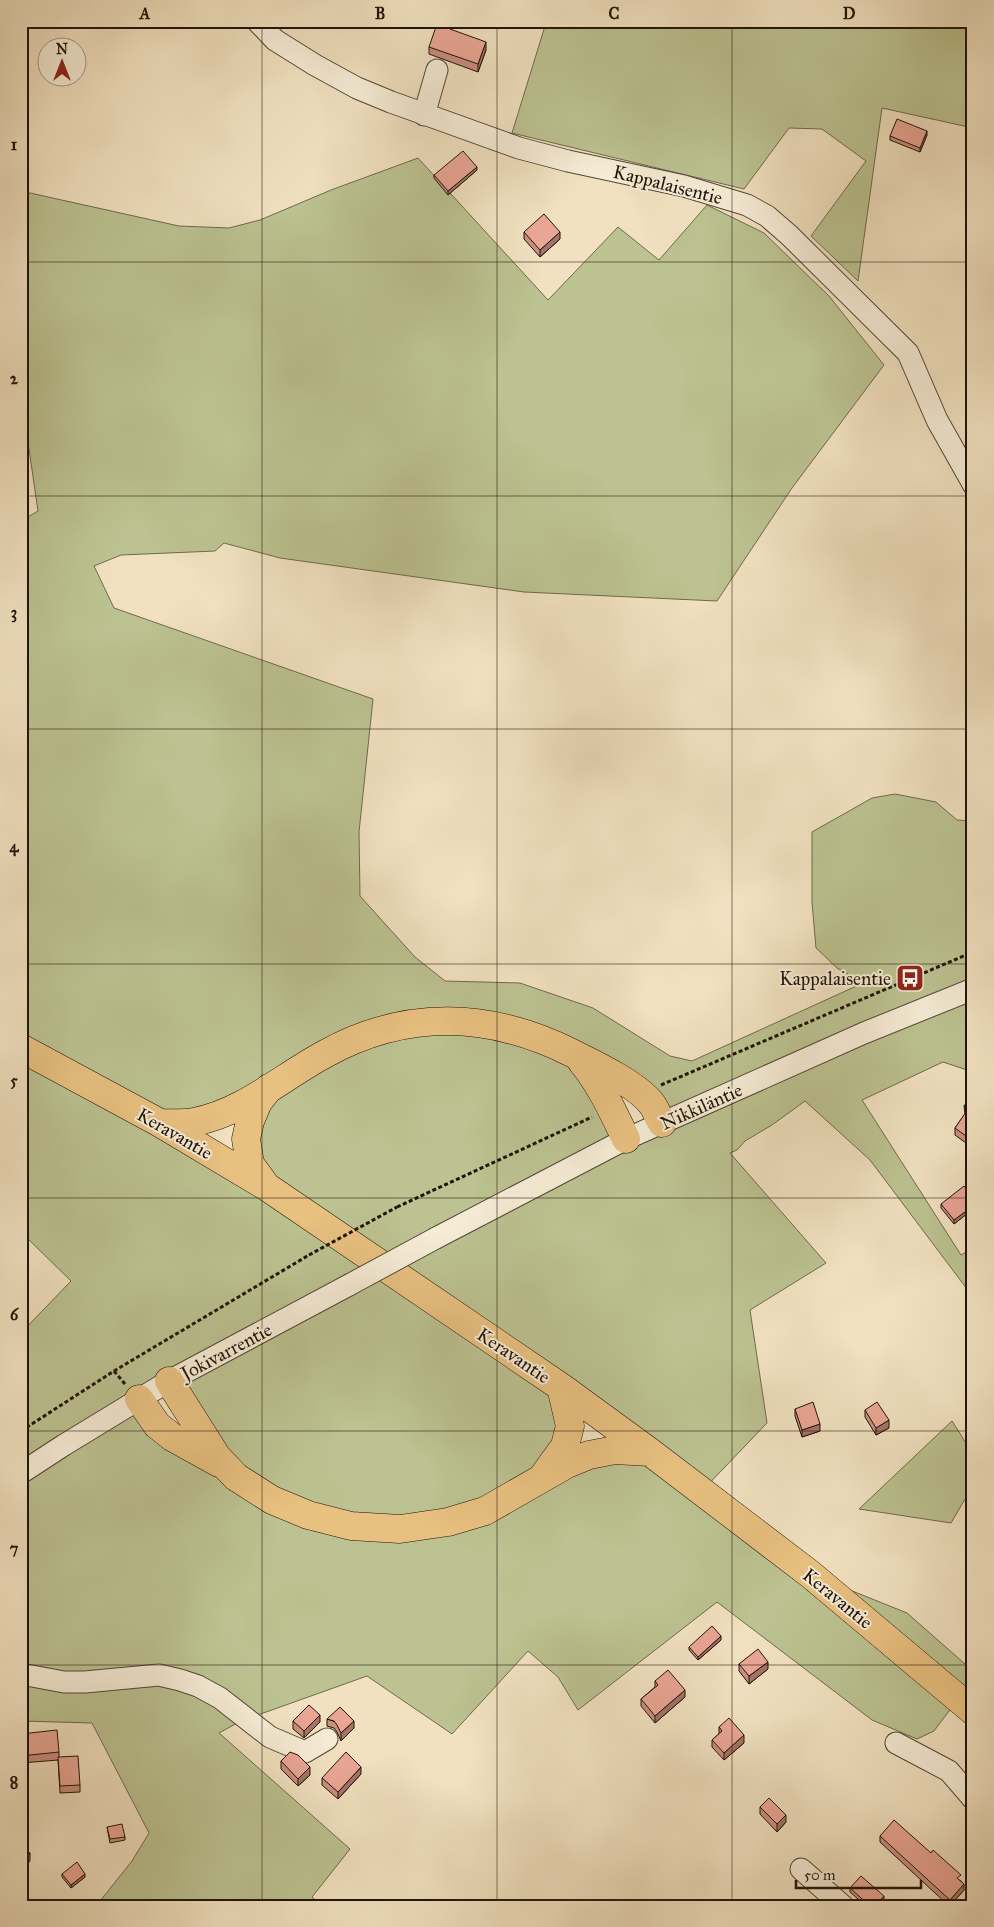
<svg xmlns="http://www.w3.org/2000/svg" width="994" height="1927" font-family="'IM FELL Great Primer',serif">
<rect width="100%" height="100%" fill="#f1e1c0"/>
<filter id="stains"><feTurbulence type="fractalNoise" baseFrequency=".004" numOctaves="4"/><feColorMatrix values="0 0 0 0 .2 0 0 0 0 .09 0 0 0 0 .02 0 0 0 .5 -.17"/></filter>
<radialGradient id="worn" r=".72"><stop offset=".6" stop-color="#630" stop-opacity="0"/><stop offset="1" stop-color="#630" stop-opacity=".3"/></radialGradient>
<!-- green -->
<path fill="#bcc291" stroke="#6e6a4d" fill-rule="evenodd" d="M537,21H973V128L882,108L858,281L811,236L866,161L822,129L789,128L744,189L512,133L545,26Z
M418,158L548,300L618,227L659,260L707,205L764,233L829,296L884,365L792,488L717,601L524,592L280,558L224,543L215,551L121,555L94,566L114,608L373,699L359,832L360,896L415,957L445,981L520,983L593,1008L670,1056L692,1061L863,983L837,968L816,948L812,902V832L872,798L895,794L936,802L957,820L973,821V1072L943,1062L862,1100L961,1255L973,1248V1297L870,1160L805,1101L772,1125L745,1141L737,1150L730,1153L826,1263L750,1310L767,1423L702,1491L810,1574L907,1613L973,1671V1716L958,1699L934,1731L917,1739L872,1720L717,1602L578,1710L558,1677L528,1651L452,1734L367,1676L241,1721L219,1733L350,1849L312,1897L322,1906H96L132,1861L149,1833L92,1723L21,1721V1333L71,1281L21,1232V521L38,511L21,394V191L179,226L229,228L260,220L331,190ZM594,1077L661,1123L626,1139ZM250,1121L269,1187L161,1123ZM169,1382L209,1458L139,1399ZM568,1412L649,1452L544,1476Z
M952,1421L973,1454V1501L965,1499L951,1523L859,1509Z"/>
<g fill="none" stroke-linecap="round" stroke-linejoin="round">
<defs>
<path id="minor" d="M257,21L275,40L315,65L357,88L391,102L519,148L568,161L684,186L747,205L767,216L789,235L908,353L937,420L973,484
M424,115L437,70
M436,1238L626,1139L864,1033L973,989
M21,1473L64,1445L169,1381L349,1285
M21,1674L64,1682H85L159,1675L180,1680L198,1686L220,1698L270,1737L305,1752L327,1739
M896,1743L949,1771L973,1799
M801,1869L843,1906"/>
<path id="major" d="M21,1048L160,1123L267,1187L561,1387L650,1452L810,1574L973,1711
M582,1062C601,1085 613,1112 626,1139
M160,1123C172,1123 183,1124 194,1122C243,1113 282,1077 325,1054C406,1009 490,1012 572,1053C594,1064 636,1084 651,1103C656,1109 658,1117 662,1123
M266,1186L250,1164L246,1139L250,1121L258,1102L269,1088
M169,1381L217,1457L236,1477L272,1500L308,1515L351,1526L400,1529L448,1522L485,1511L567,1464L589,1455L615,1450L650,1452
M139,1399L157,1425L172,1437L219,1463
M544,1475L565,1446L570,1426L561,1387"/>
</defs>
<!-- minor casing -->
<use href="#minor" stroke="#544637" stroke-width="23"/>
<!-- major casing -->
<use href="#major" stroke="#201309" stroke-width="29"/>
<!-- path -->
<path stroke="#201309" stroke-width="3" stroke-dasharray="4 2.5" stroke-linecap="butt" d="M661,1085L973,952
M397,1207L592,1117
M114,1371L125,1384
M21,1431L114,1371L309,1255"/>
<!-- minor -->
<use href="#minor" stroke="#f6ecd6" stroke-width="21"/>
<!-- major -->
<use href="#major" stroke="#e8c080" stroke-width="28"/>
<defs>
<path id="minor-bridge" d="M349,1285L436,1238"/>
</defs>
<!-- minor-bridge casing -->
<use href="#minor-bridge" stroke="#544637" stroke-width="23" stroke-linecap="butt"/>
<!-- path-bridge -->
<path stroke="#201309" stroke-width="3" stroke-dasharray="4 2.5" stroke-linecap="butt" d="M309,1255L397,1207"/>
<!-- minor-bridge -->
<use href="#minor-bridge" stroke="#f6ecd6" stroke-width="21"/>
</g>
<!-- wall -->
<path fill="#c98f80" stroke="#201309" d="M451,30L486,50L478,72L429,54V47Z
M927,135L920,152L890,140V136Z
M477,170L448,195L434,178V175Z
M524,232L560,239L540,257L524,239Z
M973,1095V1142L970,1146L955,1135V1128L965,1114L964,1106Z
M973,1197V1209L954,1224L941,1208V1204Z
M795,1409L820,1431L802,1437L795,1416Z
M865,1410L889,1428L876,1435L865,1417Z
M721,1640L698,1660L689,1650V1647Z
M739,1664L768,1669L749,1684L739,1671Z
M655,1681L685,1697L655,1723L641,1706V1699L655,1687Z
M327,1719L354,1728L341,1741L337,1732L334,1728L327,1726Z
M293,1721L320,1722L304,1738L293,1729Z
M719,1727L744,1743L724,1760L712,1747V1740L719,1734Z
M21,1734L59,1752V1757L80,1785V1792L60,1793L58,1760L21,1763Z
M281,1761L310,1775L298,1786L281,1769Z
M361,1774L338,1799L322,1785V1778Z
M760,1807L786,1822L777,1832L760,1814Z
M107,1827L125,1837V1840L110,1843Z
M880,1836L961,1881L964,1890L950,1906H949L880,1842Z
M62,1874L85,1877L71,1888L62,1877Z
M850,1888L884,1900L879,1906H866L850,1892Z"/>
<!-- shaded-wall -->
<path fill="#a47468" stroke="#201309" d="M486,42V50L478,72V64Z
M927,131V135L920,152V148Z
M477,167V170L448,195V191Z
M560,232V239L540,257V250Z
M973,1135V1142L970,1146V1139Z
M973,1206V1209L954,1224V1220Z
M889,1420V1428L876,1435V1428Z
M820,1424V1431L802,1437V1430Z
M721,1636V1640L698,1660V1657Z
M768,1662V1669L749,1684V1676Z
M685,1690V1697L655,1723V1716Z
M320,1715V1722L304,1738V1731Z
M354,1721V1728L341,1741V1733Z
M744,1735V1743L724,1760V1753Z
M310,1767V1775L298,1786V1779Z
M361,1767V1774L338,1799V1792Z
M786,1815V1822L777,1832V1824Z
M30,1853V1861L21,1871V1864Z
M85,1874V1877L71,1888V1885Z
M964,1884V1890L950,1906V1900Z
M884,1896V1900L879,1906H875Z"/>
<!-- building -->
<path fill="#eaa695" stroke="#201309" d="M438,21L451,26L450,29L486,42L478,64L429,47Z
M897,119L927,131L920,148L890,136Z
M463,151L477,167L448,191L434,175Z
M544,214L560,232L540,250L524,232Z
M973,1095V1135L970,1139L955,1128L968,1109L964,1106Z
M964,1186L973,1197V1206L954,1220L941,1204Z
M813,1402L820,1424L802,1430L795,1409Z
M877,1402L889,1420L876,1428L865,1410Z
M712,1626L721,1636L698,1657L689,1647Z
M758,1649L768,1662L749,1676L739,1664Z
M668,1670L685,1690L655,1716L641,1699L658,1685L655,1681Z
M309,1705L320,1715L304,1731L293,1721Z
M340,1707L354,1721L341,1733L337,1725L334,1721L327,1719Z
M729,1718L744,1735L724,1753L712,1740L722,1731L719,1727Z
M57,1730L59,1752L21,1756V1734Z
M290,1752L298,1755L310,1767L298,1779L281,1761Z
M346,1752L361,1767L338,1792L322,1778Z
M78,1756L80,1785L60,1786L58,1757Z
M769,1798L786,1815L777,1824L760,1807Z
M894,1820L931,1853L933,1850L961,1875L957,1878L964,1884L950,1900L880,1836Z
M122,1824L125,1837L110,1839L107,1827Z
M21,1845L30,1853L21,1864Z
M77,1862L85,1874L71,1885L62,1874Z
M861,1876L884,1896L875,1906H870L850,1888Z"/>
<!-- grid -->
<path fill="none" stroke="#201309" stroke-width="1" stroke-opacity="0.55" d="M262,21V1906M497,21V1906M732,21V1906M21,262H973M21,496H973M21,729H973M21,964H973M21,1198H973M21,1431H973M21,1665H973"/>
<!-- icons -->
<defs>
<symbol id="bus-square" viewBox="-11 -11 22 22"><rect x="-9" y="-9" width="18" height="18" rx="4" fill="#8f2418" stroke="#f6ecd6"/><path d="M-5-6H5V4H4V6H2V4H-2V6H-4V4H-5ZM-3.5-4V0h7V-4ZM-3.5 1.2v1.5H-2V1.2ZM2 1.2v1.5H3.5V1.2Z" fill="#fff"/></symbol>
</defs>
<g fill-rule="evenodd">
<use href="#bus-square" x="894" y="962" width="32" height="32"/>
</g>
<g text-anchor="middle" stroke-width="4" stroke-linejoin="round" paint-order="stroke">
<!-- street labels -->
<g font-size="19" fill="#201309" stroke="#f6ecd6">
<text transform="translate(668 184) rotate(14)" y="7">Kappalaisentie</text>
<text transform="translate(701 1106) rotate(-24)" y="7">Nikkiläntie</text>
<text transform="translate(175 1133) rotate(30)" y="7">Keravantie</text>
<text transform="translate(226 1351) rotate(-28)" y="7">Jokivarrentie</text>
<text transform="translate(514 1355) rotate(34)" y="7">Keravantie</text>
<text transform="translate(838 1598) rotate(39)" y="7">Keravantie</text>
</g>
<!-- poi labels -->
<g font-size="19" fill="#201309" stroke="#f6ecd6" text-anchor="end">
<text x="891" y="985">Kappalaisentie</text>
</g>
</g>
<!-- margin -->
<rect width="994" height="1927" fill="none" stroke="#f1e1c0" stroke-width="55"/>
<!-- north arrow -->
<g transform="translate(62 62)"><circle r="24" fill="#f6ecd6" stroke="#a09584"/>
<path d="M0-4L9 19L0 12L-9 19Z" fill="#8f2418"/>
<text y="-8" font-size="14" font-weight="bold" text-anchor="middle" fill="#201309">N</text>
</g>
<!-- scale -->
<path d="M796 1880v8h125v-8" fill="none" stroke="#201309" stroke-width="2.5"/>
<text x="804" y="1880" font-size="15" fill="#201309" stroke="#f6ecd6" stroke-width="4" paint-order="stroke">50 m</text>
<rect x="28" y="28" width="938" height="1872" fill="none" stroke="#201309" stroke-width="2"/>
<g font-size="16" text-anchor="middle" font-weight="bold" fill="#201309">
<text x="145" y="19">A</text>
<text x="380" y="19">B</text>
<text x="614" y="19">C</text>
<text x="849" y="19">D</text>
<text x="14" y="150">1</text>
<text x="14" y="384">2</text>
<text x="14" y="618">3</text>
<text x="14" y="852">4</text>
<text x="14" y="1086">5</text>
<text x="14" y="1320">6</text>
<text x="14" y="1554">7</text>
<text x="14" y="1788">8</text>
</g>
<rect width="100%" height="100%" filter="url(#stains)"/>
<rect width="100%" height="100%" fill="url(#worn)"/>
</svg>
